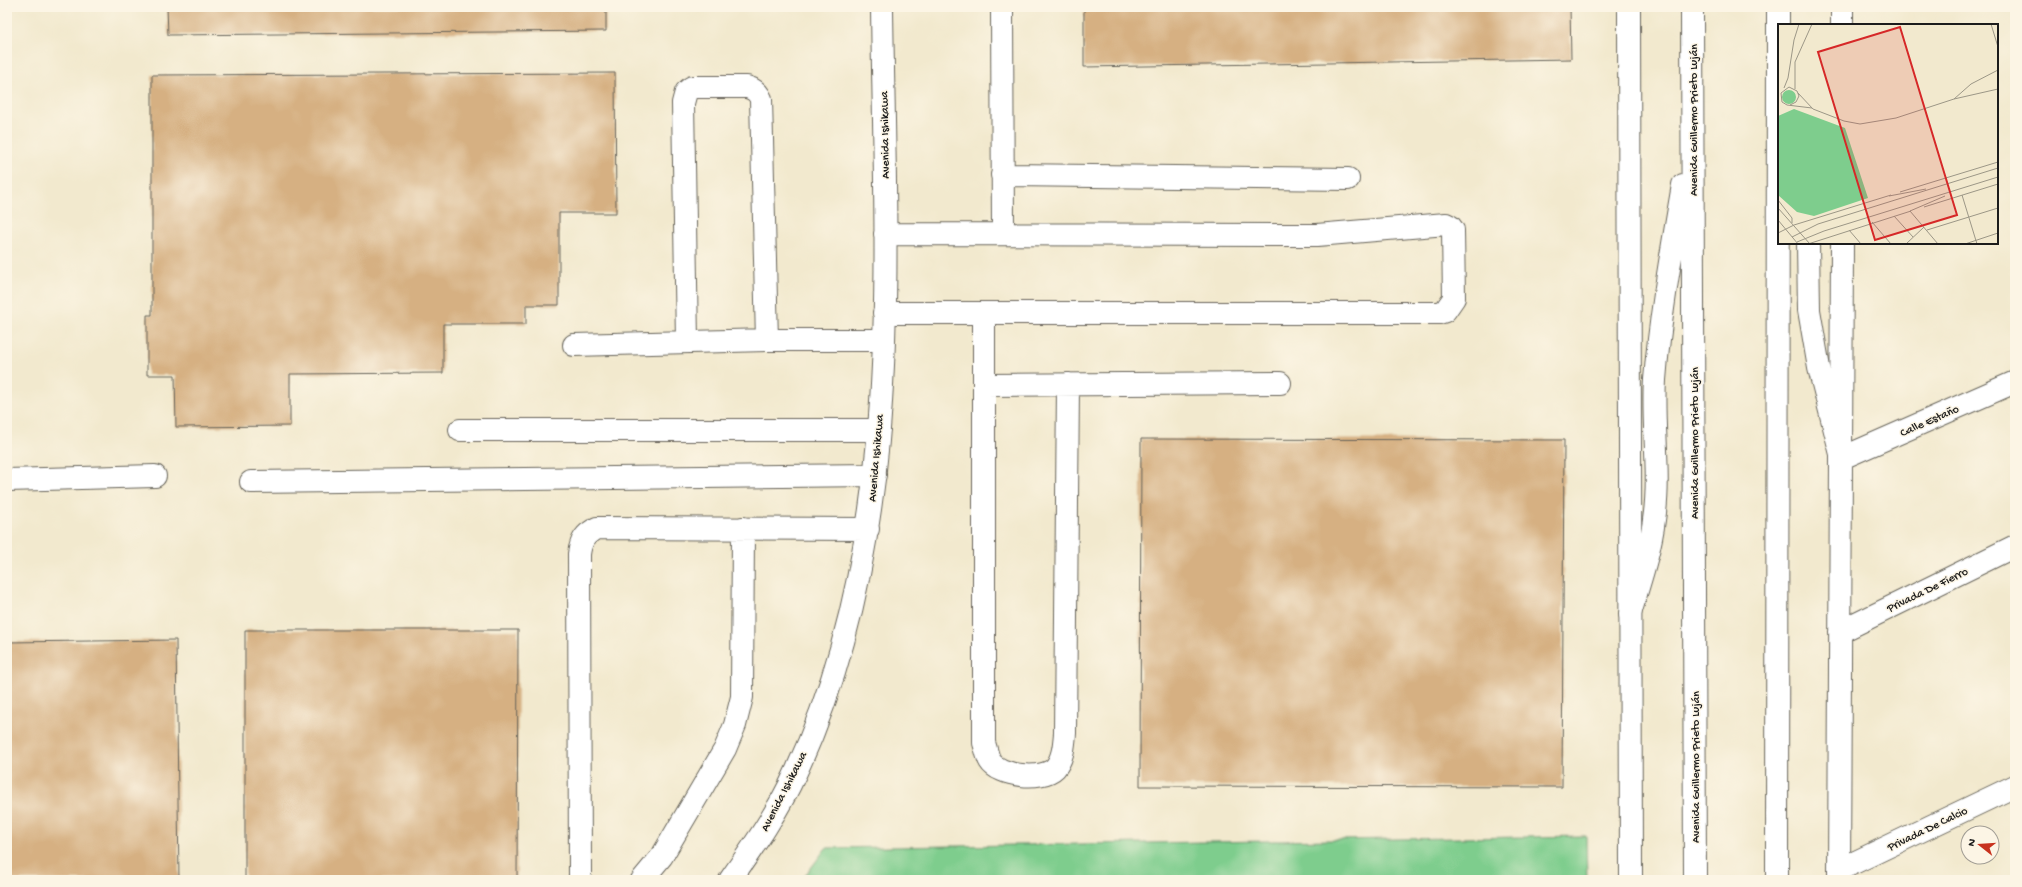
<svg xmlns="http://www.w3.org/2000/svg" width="2022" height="887" font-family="'Gochi Hand',sans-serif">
<rect width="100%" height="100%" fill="#fcf5e5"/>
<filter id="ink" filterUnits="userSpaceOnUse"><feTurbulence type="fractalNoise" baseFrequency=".025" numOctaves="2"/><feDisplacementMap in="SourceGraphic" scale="8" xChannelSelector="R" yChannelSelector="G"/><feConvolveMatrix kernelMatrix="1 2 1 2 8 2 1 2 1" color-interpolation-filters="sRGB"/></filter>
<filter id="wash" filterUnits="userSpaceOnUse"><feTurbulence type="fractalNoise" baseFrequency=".012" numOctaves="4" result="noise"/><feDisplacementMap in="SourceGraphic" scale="16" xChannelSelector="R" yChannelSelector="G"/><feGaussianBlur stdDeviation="0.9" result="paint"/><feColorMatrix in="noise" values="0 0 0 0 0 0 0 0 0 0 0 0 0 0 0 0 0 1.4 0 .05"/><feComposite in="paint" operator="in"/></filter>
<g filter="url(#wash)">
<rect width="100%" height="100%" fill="#f2e9ce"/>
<!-- green -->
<path fill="#7ecd8d" stroke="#4d7454" d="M1586,836L1587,880H802L826,848Z"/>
<g id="blocks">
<!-- building -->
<path fill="#d6b082" d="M167,7H606V31L168,35Z
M1084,7H1570L1571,59L1084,67Z
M615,73L616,213H559V305H526V324H443V373L290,374V426L176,427L175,375H147V315H152V75Z
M1141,439L1564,440L1562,787L1140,786Z
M245,630H518L517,880H245Z
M176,640L179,880H7V642Z"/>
</g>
</g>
<g filter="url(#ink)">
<use href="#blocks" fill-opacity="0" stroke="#67645a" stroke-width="1"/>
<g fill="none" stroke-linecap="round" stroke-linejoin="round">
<defs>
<path id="minor" d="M1002,7L1003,234
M1629,7L1631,880
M1842,7V25
M1002,175L1348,179
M884,313H1439L1445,311L1454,298L1453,230L1450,226L1446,224L1317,235L885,234
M984,313V743C986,748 987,756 990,761C999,776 1042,781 1055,768C1063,759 1064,745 1065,733L1068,384
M687,341L683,103L686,92L692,87H747C754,89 758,92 761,99L767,340
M574,345L767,340H883
M984,385L1280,383
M460,430H879
M1842,458L2015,382
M7,480L155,476
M251,482L875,475
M1840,632L2015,546
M1839,870L2015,786
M580,880L579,554C581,540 585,534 597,528L868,529
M642,880L662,856L725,749L735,725L742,697L743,528
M730,880C754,846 779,810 796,772C906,535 885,261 882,7
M1839,880L1842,243"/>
<path id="major" d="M1692,7L1695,880
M1808,243L1809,310L1819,368L1842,458
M1630,614C1639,583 1650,552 1654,520C1661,474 1652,426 1655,380C1660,315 1672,250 1683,185
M1777,880L1778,7"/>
</defs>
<!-- minor casing -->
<use href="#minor" stroke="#67645a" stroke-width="24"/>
<!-- major casing -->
<use href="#major" stroke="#67645a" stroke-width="24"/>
<!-- minor -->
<use href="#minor" stroke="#fff" stroke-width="22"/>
<!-- major -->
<use href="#major" stroke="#fff" stroke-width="22"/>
</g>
</g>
<g text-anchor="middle" stroke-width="3" stroke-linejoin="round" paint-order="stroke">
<!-- street labels -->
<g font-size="12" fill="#1c1c1c" stroke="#fcf5e5">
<text transform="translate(1693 120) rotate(-90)" y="4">Avenida Guillermo Prieto Luján</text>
<text transform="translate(884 135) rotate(-91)" y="4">Avenida Ishikawa</text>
<text transform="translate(1929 420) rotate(-24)" y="4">Calle Estaño</text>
<text transform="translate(1694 443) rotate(-90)" y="4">Avenida Guillermo Prieto Luján</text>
<text transform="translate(875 458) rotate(-85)" y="4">Avenida Ishikawa</text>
<text transform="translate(1927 589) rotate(-26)" y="4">Privada De Fierro</text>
<text transform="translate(1695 767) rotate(-90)" y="4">Avenida Guillermo Prieto Luján</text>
<text transform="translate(783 791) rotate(-63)" y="4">Avenida Ishikawa</text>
<text transform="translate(1927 828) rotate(-26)" y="4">Privada De Calcio</text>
</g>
</g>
<!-- overview -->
<g transform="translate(1778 24)">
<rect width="220" height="220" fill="#f2e9ce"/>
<path d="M4 73a7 7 0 1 1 14 0a7 7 0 1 1-14 0ZM16,85L67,104L90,174L36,192L19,188L0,171V92Z" fill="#7ecd8d"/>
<path fill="none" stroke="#9c9787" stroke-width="1" d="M213,0L220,23M220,46L193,60L176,75L220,65M6,64L10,54L16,16L21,0M17,65V38L34,0M20,69L35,85L66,97L82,100L118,94L176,75M12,81L18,78L21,72L19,67L11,63L3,69L4,78L9,81L34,84M122,168L220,138M184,171L199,220M111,172L148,165M0,176L14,194V199M146,183L220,160M0,184L32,220M132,187L160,220M132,187L167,172M116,192L135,213M0,196L20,220M94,198L113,220M71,206L83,220M149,206L220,184M0,209L16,201L113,171M14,213L40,200L220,144M19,218L46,207L220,153M30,220L133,187M128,220L146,203M187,220L220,209"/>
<path fill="#d62828" fill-opacity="0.15" stroke="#d62828" stroke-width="2" d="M122,3L179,191L97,216L40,28Z"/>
<rect width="220" height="220" fill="none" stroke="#1c1c1c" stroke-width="2"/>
</g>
<!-- margin -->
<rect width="2022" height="887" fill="none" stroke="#fcf5e5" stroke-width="24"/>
<!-- north arrow -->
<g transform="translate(1980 845) rotate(287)"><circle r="19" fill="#fcf5e5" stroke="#a29e95"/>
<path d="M0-3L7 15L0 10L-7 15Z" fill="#c8321e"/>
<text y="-6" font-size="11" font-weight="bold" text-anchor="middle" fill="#1c1c1c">N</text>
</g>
</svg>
